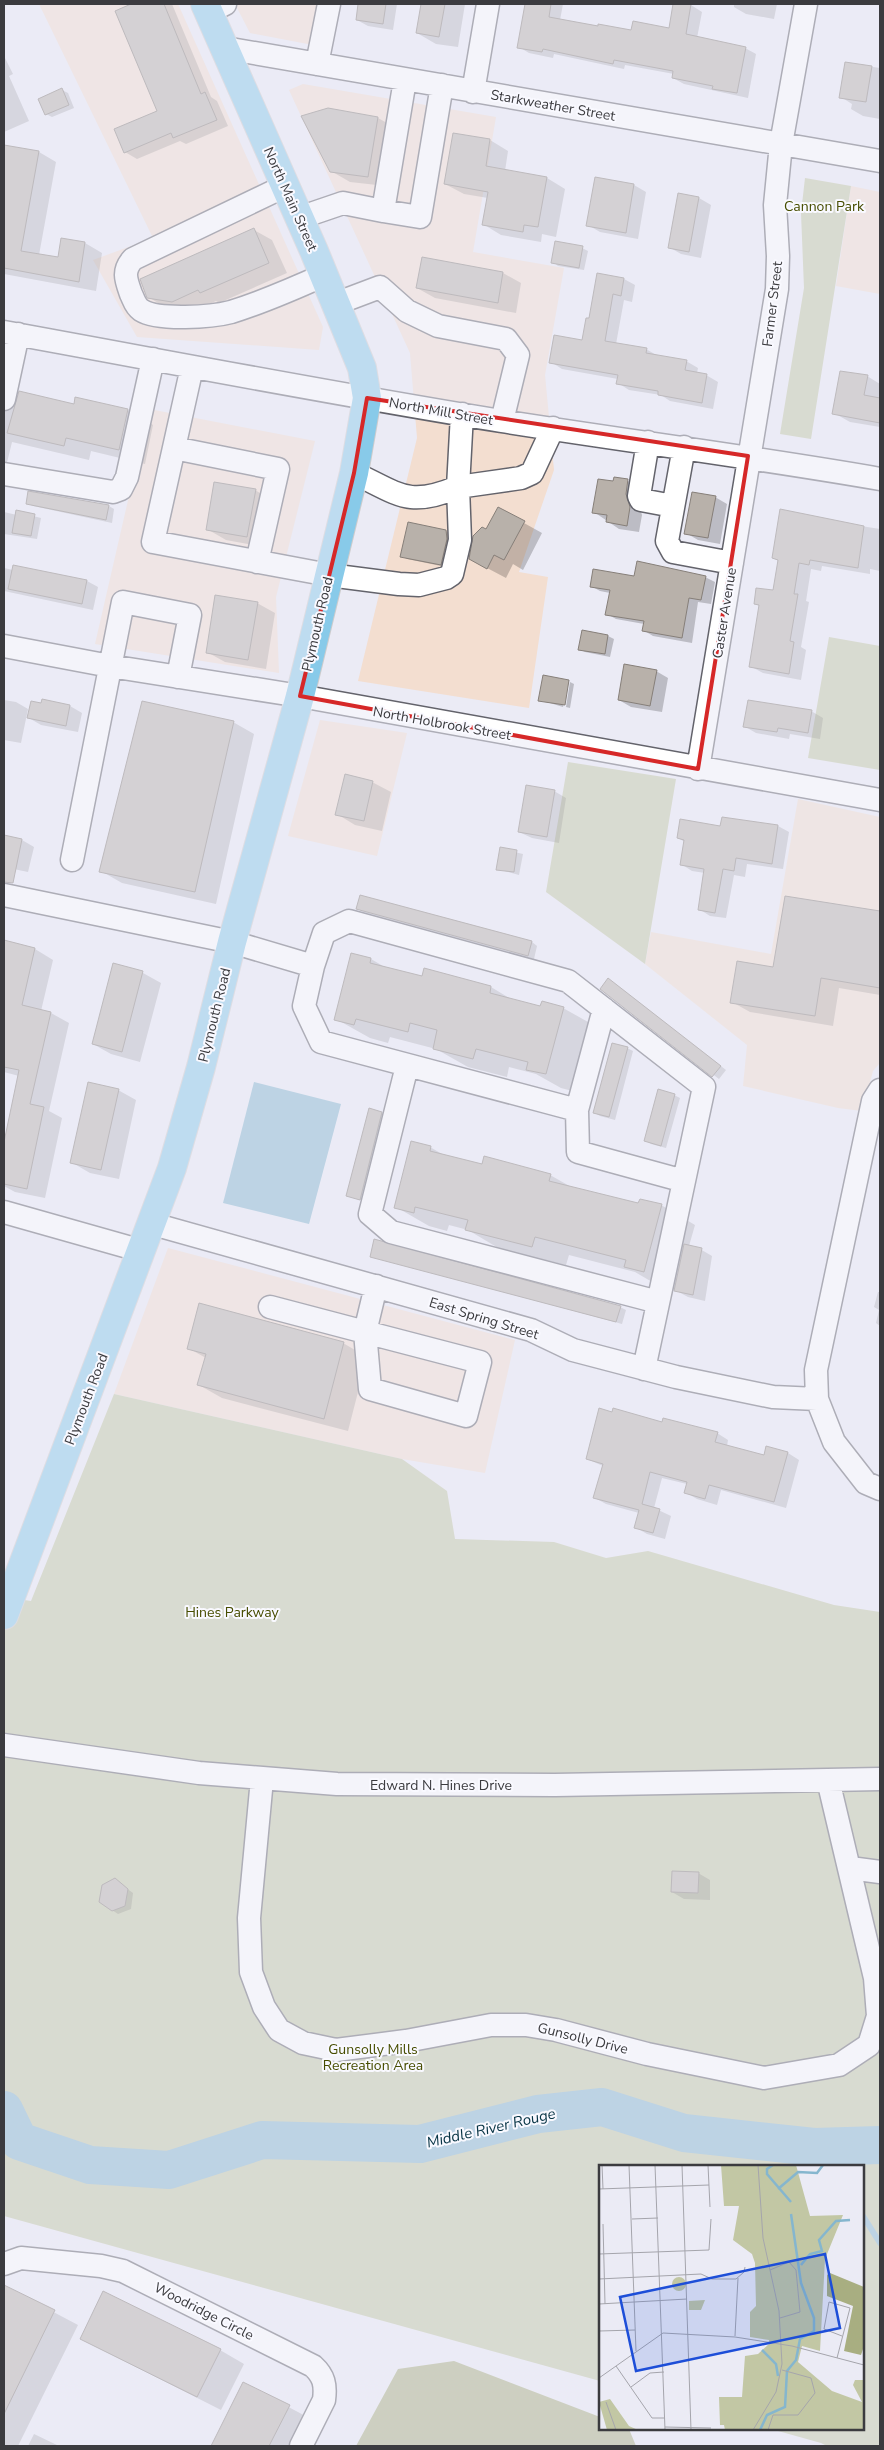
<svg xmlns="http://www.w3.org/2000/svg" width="884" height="2450" font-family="'Nunito Sans',sans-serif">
<rect width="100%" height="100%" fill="#ebebf5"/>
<!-- commercial -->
<path fill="#f3ded0" d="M39,4H178L323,327L319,350L137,337L93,260L153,238Z
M235,4H321L313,45L250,33Z
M303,84L496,117L473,252L564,268L545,375L554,470L519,572L548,577L529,708L358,681L417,438L410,353L289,90Z
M851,186L880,192V294L836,286Z
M149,409L315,441L276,597L279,673L95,644Z
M320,720L407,733L377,856L288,836Z
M168,1248L515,1340L485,1473L402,1459L114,1394Z"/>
<!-- education -->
<path fill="#f2decf" d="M798,799L880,817V1063L873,1071L862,1111L838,1108L743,1086L747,1045L645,964L651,932L771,954Z"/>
<!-- green -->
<path fill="#c2c7a4" d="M805,178L851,186L811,439L780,434L804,288L801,213Z
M829,637L880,646V770L808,758Z
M568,762L676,779L645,964L546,892Z
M114,1394L402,1459L447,1491L455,1539L554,1542L606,1558L648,1551L834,1605L880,1612V2446H827L821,2443L771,2429H863V2166H600V2381L4,2216V1597L31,1601Z"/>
<!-- forest -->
<path fill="#a8ae81" d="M454,2361L600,2417V2429H629L636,2446H356L398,2369Z"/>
<!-- water -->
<path fill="#85b6ce" d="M254,1082L341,1104L309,1224L223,1203Z"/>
<!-- shadow -->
<path fill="#0003" d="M135,4H172L211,97L217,101L228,126L186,144L180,141L137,159L125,152L159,111L116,11Z
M360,4H397L393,30L368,26L357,20Z
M423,4H465L458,47L436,44L417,33Z
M527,4H563L560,20L632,31L670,29L675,4L691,5L702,12L697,38L745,48L756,54L748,98L684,84L673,78L674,74L625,65L624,69L554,54L553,58L529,53L519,47Z
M734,4H777L774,19L746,14L734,7Z
M4,56L13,74L9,76L29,121L4,132Z
M846,63L880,68V119L863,116L851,109L852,104L841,97Z
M62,90L68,93L74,108L52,117L46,114Z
M328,109L378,118L396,128L386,186L350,182L331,171Z
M454,134L490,140L508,151L505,171L547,178L565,189L556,237L542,234L541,242L501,235L483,224L488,198L464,194L445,184Z
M4,146L39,152L56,162L39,255L59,258L62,240L85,243L102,253L96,291L4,274Z
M596,178L634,185L646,192L638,239L600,232L588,225Z
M699,198L711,205L701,258L681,254L669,247Z
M254,230L272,240L287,273L219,303L216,301L191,312L167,308L148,297Z
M582,248L588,251L584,270L558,266L553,262Z
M423,258L503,273L521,283L516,313L435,298L417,288Z
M624,279L635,285L632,302L624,300L616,344L646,349L658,356L686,361L698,368L697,373L706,375L718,382L713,409L670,401L661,395L629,390L618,383V379L562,369L551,362L583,341L590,320Z
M867,376L880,384V427L850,422L834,413Z
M4,391L18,399L74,405L76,398L128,410L153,425L145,464L91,451L89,460L12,442L4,475Z
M615,478L628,481L640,488L638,502L642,515L639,532L619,529L594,512Z
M255,490L273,501L265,547L226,540L207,529Z
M29,493L109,506L114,509L112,523L33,506L27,503Z
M715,497L727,504L720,544L698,540L686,533Z
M781,511L823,518L829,521L880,529V571L870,569V574L822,566L821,571L811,569L806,601L809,602L801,647L806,650L801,680L763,673L750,666L760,606L755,604L774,592L779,561L773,558Z
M4,512L17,515V512L41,518L37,539L4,534Z
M524,523L542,533L523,570L513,564L506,578L470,559L487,531Z
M446,531L452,535L446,567L407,559L402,556Z
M14,566L87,581L98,587L93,610L4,591V568L13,570Z
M705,577L715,582L711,604L698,602L692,643L653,636L643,630L644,624L616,619L607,614L610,593L600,591L591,586L635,578Z
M257,603L275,613L266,669L225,662L207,652Z
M583,631L608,636L614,639L610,657L585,652L579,649Z
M656,671L668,678L662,712L631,707L619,700Z
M544,676L569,681L563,707L540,700Z
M570,682L574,684L570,708L566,707Z
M4,700L16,702L28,709L21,743L4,740Z
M70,706L82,713L78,732L41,725L29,718Z
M811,711L823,718L820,739L790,734L789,739L756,733L744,726Z
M233,722L254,734L216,904L122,883L101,871Z
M372,782L391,792L382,831L355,825L337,814Z
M554,791L566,798L559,843L532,838L519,832Z
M723,818L778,826L789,832L783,869L747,864L745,877L734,875L726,918L710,916L699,909L705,873L692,871L681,864L685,842L678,838L721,827Z
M4,836L22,840L34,847L28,872L4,867Z
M501,849L523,854L519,875L497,869Z
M360,897L532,942L537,946L534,959L363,912L357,909Z
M786,897L880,912V995L839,988L833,1026L750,1012L732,1002L774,968Z
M4,942L35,949L53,960L41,1011L51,1013L69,1023L49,1111L62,1118L45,1198L15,1192L4,1186V1148L19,1076L4,1072Z
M371,959L388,969L423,978L425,970L491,987L514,1001L541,1007L563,1008L597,1027L580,1093L561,1088L536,1074L509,1067L507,1077L468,1067L436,1049L390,1037L388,1043L370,1038L336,1019Z
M114,965L143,973L161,983L140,1062L111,1054L93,1044Z
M614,983L726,1070L719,1079L601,989Z
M627,1048L633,1051L615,1120L600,1116L595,1113Z
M118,1090L136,1100L119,1179L90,1173L71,1162Z
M674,1095L680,1098L666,1148L651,1144L646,1141Z
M382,1113L387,1116L366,1202L347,1195Z
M430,1147L447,1157L483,1166L550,1175L573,1188L639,1205H661L695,1225L689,1246L700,1249L712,1256L705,1301L688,1297L675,1290L659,1286L635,1272L569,1255L566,1265L500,1249L468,1230L449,1225L447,1231L429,1226L396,1207Z
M371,1256L620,1307L626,1310L622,1324Z
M878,1292H880V1326L876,1323L879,1310L874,1307Z
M343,1343L367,1357L348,1431L222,1398L199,1385L206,1358L188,1348Z
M662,1423L717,1433L728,1440L727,1446L765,1457L788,1453L799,1460L786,1508L721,1490L717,1505L697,1499L685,1492L687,1484L662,1478L654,1508L671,1516L665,1539L647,1534L635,1527L639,1513L606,1504L595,1498L603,1466L587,1459Z
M698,1873L710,1880V1900L684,1899L672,1892Z
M115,1880L133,1893L131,1909L118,1914L112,1910Z
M8,2288L78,2325L18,2446H4V2298Z
M81,2339L220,2350L244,2364L221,2410Z
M243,2383L313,2420L300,2446H212Z
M34,2434L59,2446H28Z"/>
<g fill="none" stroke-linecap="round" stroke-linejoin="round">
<!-- stream -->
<path stroke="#85b6ce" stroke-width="6" d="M814,2147L826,2166
M863,2216L880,2243"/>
<!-- river -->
<path stroke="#85b6ce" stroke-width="38" d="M4,2110L19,2141L90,2165L169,2170L262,2140L420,2144L538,2114L602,2107L684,2133L814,2147L880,2145"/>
</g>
<!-- building -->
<path fill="#b8b1aa" stroke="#867f79" d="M131,4H164L201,94L205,92L217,120L173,138L171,133L124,153L114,129L157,111L115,11Z
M358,4H386L383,24L356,20Z
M421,4H445L439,37L416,33Z
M525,4H551L549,17L598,26V24L631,30L633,21L669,28L673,4H691L686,34L746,47L737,93L712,89L713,86L672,78L673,71L614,60L613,64L543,49L542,52L517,48Z
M845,62L872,66L866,102L839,98Z
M62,88L69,105L45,115L38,99Z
M328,108L378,117L368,177L330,172L301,116Z
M453,133L490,139L486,166L547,177L538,227L524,225L523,232L482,225L488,192L444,184Z
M4,145L39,151L21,251L58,257L61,238L85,242L79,282L4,268Z
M595,177L634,184L626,233L586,226Z
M678,193L699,197L689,252L668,248Z
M254,228L269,263L200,293L198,290L172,302L147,298L140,279Z
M555,241L583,246L579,268L551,263Z
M422,257L503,272L498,303L416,288Z
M597,273L624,278L621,296L613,294L605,341L647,348L646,353L687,360L685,370L707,374L702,403L658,395V391L616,384L618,375L549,363L554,335L582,340L586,318H589Z
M840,371L868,375L864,395L880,398V423L832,414Z
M19,391L74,404L75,397L128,409L119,450L66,438L64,446L7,433Z
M614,477L628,479L626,494L630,507L627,526L606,522L607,515L592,513L598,479L613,481Z
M214,482L256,489L247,537L206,530Z
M28,491L109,505L106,520L26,504Z
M692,492L716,496L708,538L684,534Z
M498,507L525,521L504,560L494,555L487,569L469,559L473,536L482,527L486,529Z
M780,509L864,526L858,568L810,560L809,565L799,563L794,594H798L790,641L794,642L789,674L749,667L759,605L754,604L756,588L773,590L778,560L772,558Z
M16,510L35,514L31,536L12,533Z
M408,522L446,530L447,539L441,565L400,557Z
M637,561L706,576L701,600L689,598L682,638L642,631L644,621L605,615L610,590L590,587L593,569L634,576Z
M13,565L87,580L82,604L8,589Z
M215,595L258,602L248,660L206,653Z
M582,630L608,635L605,654L578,650Z
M624,664L657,670L650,706L618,700Z
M543,675L569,680L565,705L538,701Z
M42,699L70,705L66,726L27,718L31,701L41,703Z
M748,700L812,710L808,733L778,728L777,732L743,727Z
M142,701L234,721L195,892L99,872Z
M345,774L373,781L364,821L335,815Z
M526,785L555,790L547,837L518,832Z
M722,817L778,825L772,864L736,858L734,871L723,869L715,913L698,910L704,869L680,865L684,840L677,838L680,819L720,826Z
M4,835L22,839L13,883L4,882Z
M500,847L517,850L514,872L496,870Z
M360,895L532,941L528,956L356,909Z
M785,896L880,911V988L821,978L815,1016L730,1003L737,961L773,967Z
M4,940L35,948L22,1005L51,1012L30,1104L44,1107L27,1189L4,1184V1142L19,1070L4,1067Z
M351,953L371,958L370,963L422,976L424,968L491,986L490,993L540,1006L542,1001L564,1007L546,1074L526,1070L528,1062L476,1049L473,1059L433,1049L437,1030L410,1023L408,1032L356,1019L354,1025L334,1020Z
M113,963L143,971L122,1052L92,1044Z
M608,978L721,1066L712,1077L600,989Z
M612,1043L628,1047L609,1117L593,1113Z
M88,1082L119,1089L101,1170L70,1163Z
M658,1089L675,1094L661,1146L644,1141Z
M369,1108L382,1112L360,1200L346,1196Z
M411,1141L431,1146L430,1151L482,1164L484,1156L551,1174L549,1181L638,1203L640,1199L662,1204L644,1272L624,1267L626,1260L535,1237L532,1247L465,1230L468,1220L415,1207L414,1213L394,1208Z
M374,1239L621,1306L616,1322L370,1257Z
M684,1244L702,1248L693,1295L674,1291Z
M199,1303L344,1342L324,1419L197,1385L206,1354L187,1349Z
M599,1408L612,1412L613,1408L662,1422L663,1418L718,1432L715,1442L764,1455L766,1446L788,1452L774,1502L709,1485L705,1499L684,1493L687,1482L650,1472L642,1504L660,1509L653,1533L634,1528L639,1510L593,1498L603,1464L586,1459Z
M672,1871L699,1872L698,1893L671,1892Z
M115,1878L128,1889L125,1906L112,1911L99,1902L102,1885Z
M4,2285L55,2310L4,2414Z
M103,2291L221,2349L197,2397L80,2339Z
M243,2382L290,2405L269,2446H211Z"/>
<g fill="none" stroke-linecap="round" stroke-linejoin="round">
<defs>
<path id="minor" d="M209,12L225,4
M225,48L880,161
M317,64L329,4
M473,92L488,4
M285,186L133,259C122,271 126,280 131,294C134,300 135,306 141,310C158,321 212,317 231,312C263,302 293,289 324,275
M383,211L420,217L442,85
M299,218L343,203L383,211L405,80
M335,304L380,287L407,311L438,326L506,339L518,355L502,421
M4,332C169,362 334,394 501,421C627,441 754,457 880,479
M192,367L153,542L329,575L399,584L419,585L446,578L452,574L460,540L458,487C408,508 399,494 354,473
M4,399L18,334
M462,414L458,487L521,478L532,473L553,428
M648,442L639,496L641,500L673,506
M684,447L667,541L673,552L732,563
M174,448L278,469L257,562
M4,474L113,492L121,489L127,477L153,359
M4,646L110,666L300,696L880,800
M698,769L777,289L778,256L775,205L781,144L806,4
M72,860L123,602L190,615L178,677
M4,895L232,942L313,966L304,1006L321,1042L577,1110L578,1152L684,1181L704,1087L568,981L349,921L324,933L313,966
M407,1066L370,1214L391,1232L658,1302
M880,1090L873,1101L816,1370L817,1399L834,1442L866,1483L880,1489
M577,1110L604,1009
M4,1212L142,1251
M153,1224L531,1330L573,1350L676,1377L773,1397L817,1399
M270,1307L365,1332L370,1389L466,1416L480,1362L365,1332L376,1286
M644,1369L684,1181
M4,1745L199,1773L337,1784L555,1785L880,1779
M262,1779L249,1918L251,1972L264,2007L279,2030L303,2043L336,2050L406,2041L491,2025H526L556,2030L647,2054L764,2078L839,2065L869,2045L878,2016L875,1978L828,1780
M850,1868L880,1872
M4,2264L21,2258L101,2266L123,2271L313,2366C324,2376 326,2385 324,2400L301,2446"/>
<path id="major" d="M4,1615L172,1168L201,1067L232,942L300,696L354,473L367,398L362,368L314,251L205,4"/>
</defs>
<!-- minor casing -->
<use href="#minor" stroke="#63636b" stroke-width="25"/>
<!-- major casing -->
<use href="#major" stroke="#cccccd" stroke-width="30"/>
<!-- minor -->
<use href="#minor" stroke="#fff" stroke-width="22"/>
<!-- major -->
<use href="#major" stroke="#88cae9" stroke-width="28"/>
</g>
<!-- marked area -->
<path d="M0 0H884V2450H0ZM367,398L748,456L698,769L300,696L354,473Z" fill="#ebebf5" fill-opacity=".55" fill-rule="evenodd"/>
<path fill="none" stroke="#d62828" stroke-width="4" stroke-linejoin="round" d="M367,398L748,456L698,769L300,696L354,473Z"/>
<g text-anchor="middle" stroke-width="4" stroke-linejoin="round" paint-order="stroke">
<!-- street labels -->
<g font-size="14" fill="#3b3b3f" stroke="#f9f9ff">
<text transform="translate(553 105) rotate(10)" y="5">Starkweather Street</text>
<text transform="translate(291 199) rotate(66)" y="5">North Main Street</text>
<text transform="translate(772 304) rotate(-83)" y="5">Farmer Street</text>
<text transform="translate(441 411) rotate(10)" y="5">North Mill Street</text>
<text transform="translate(724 613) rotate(-81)" y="5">Caster Avenue</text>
<text transform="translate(317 624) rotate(-77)" y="5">Plymouth Road</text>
<text transform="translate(442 723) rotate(10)" y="5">North Holbrook Street</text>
<text transform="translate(214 1015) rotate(-76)" y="5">Plymouth Road</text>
<text transform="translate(484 1318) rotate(17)" y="5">East Spring Street</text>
<text transform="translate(86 1399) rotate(-69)" y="5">Plymouth Road</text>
<text x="441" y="1790">Edward N. Hines Drive</text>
<text transform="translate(583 2038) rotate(14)" y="5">Gunsolly Drive</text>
<text transform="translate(204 2311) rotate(27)" y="5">Woodridge Circle</text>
</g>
<!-- park labels -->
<g font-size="14" fill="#474d00" stroke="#f9f9ff">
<text x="824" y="211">Cannon Park</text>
<text x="232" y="1617">Hines Parkway</text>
<text x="373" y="2054">Gunsolly Mills<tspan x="373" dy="16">Recreation Area</tspan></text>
</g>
<!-- water labels -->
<g font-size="15" font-style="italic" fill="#063344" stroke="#f9f9ff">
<text transform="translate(491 2128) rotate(-13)" y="5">Middle River Rouge</text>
</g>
</g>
<!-- overview -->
<g transform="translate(599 2165)">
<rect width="265" height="265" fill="#ebebf5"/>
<path d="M122,0H197L211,51L244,50L226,94L221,186L203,181L199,197L233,226L263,237L254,220L256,215H265V265H126L125,260H121L120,232H143L146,191L159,189L170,179V175L151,172V147L157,141L156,98L153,89L134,75L140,41H125ZM73 119a7 7 0 1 1 14 0a7 7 0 1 1-14 0ZM106,135L102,145H90V136ZM11,234L30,261L39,265H8L0,237Z" fill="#c2c7a4"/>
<path d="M231,108L265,122V181L262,190L245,186L254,141L228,131V110Z" fill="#a8ae81"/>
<path fill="none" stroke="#85b6ce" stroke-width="2.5" d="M174,0L168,4V9L192,37M179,24L199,7L218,8L224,0M202,100L211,89L223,86L220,75L237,56L251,55M163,185L177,199L179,211M161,265L168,250L186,242L188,206L197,195L201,174L215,166V153L202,118L192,49"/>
<path fill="none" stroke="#a5a5ac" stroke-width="1" d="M3,0L4,24M30,0L37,186M56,0L66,265M83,0L92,265M109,0L111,42M0,24L110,20M33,54L59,53M4,59L6,139M0,89L110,85L112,54M171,105L190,97L197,105L201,147L181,153M0,114L102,109L113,114H137L145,107L146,102M0,139L88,134M0,166L36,165M136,171L139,113M238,193L251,143L230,137L225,164L243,171M17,201L53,253H66M0,213L64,168L136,172L193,181L265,200M32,222L51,208L65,207M7,237L17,265M66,262L112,263M154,265L177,227L183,199L180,146L164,73L159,0M169,265L174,250H199L216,228L212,213L183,205"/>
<path fill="#1d4ed8" fill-opacity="0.15" stroke="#1d4ed8" stroke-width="2.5" d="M226,89L241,163L37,206L21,132Z"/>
<rect width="265" height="265" fill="none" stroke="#3b3b3f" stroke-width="2.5"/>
</g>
<!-- border -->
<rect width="884" height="2450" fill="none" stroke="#3b3b3f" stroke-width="10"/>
</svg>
